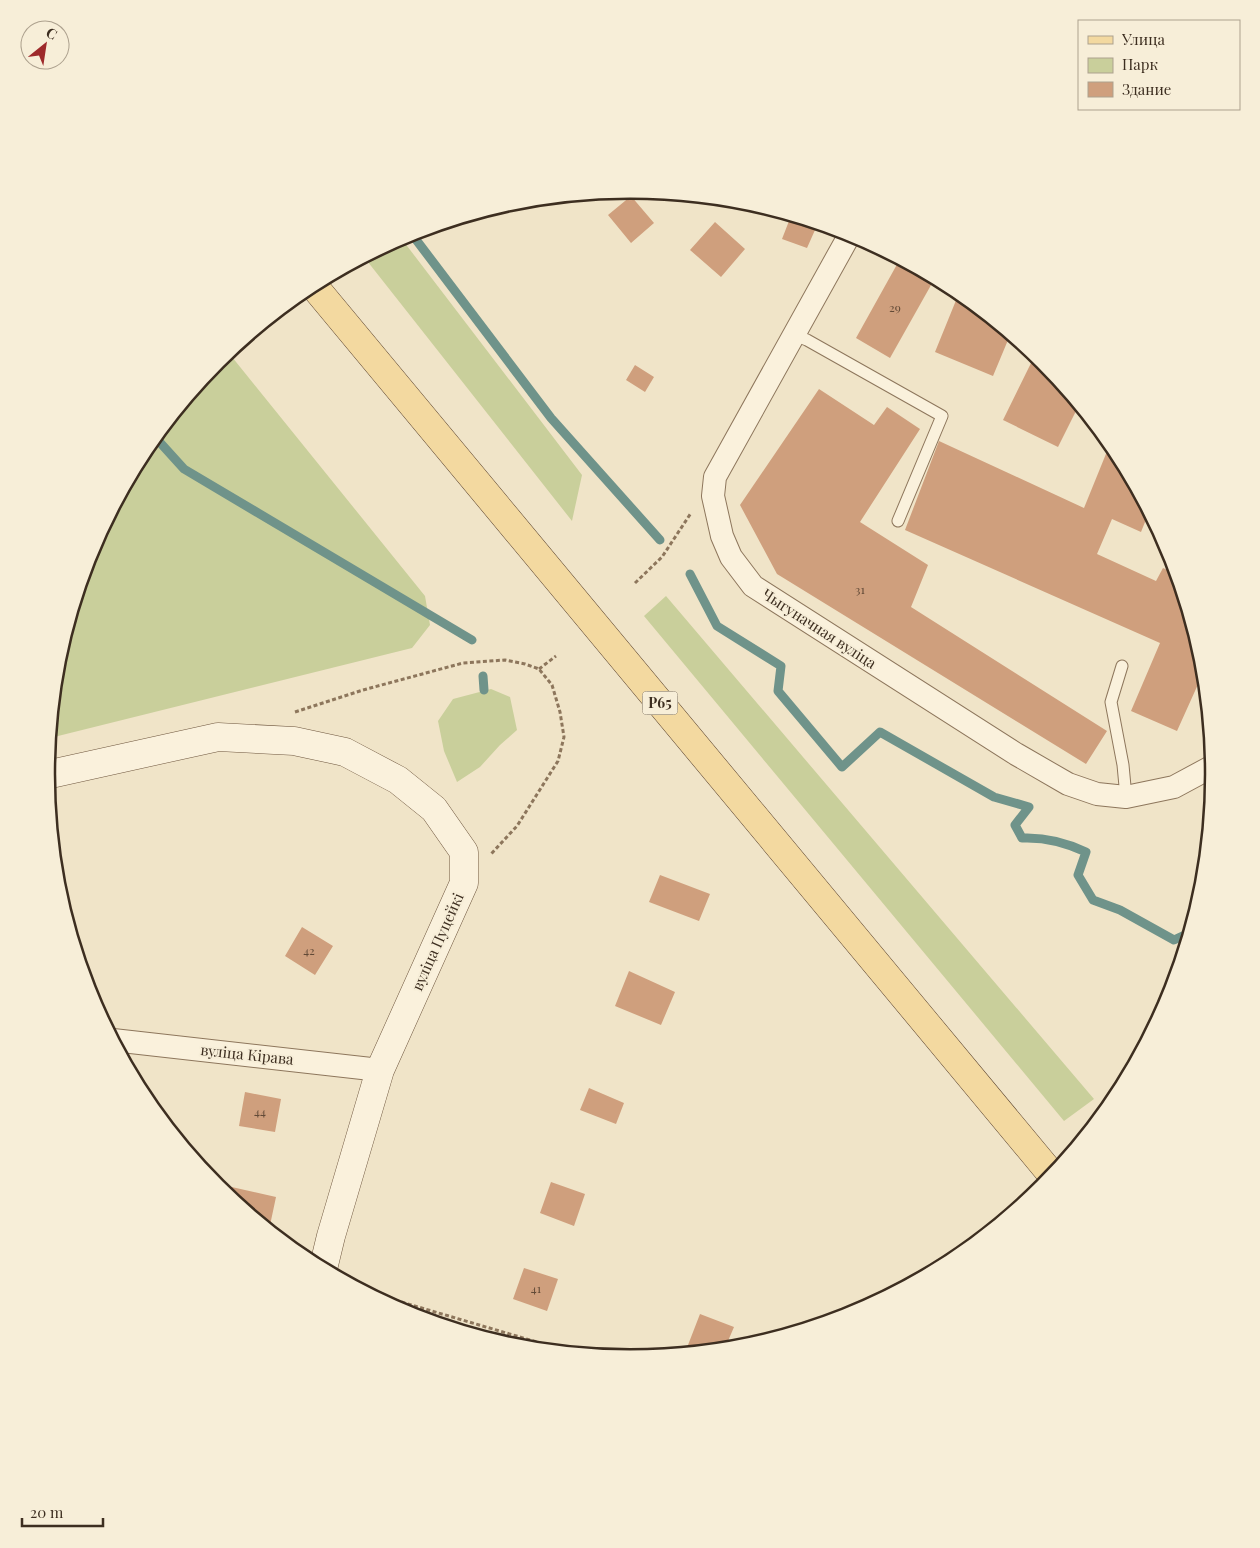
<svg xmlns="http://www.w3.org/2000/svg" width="1260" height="1548" font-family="'Playfair Display',serif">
<rect width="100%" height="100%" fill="#f0e4c8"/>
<!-- green -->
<path fill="#c9cf9b" d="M401,238L582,475L572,521L364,257Z
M228,352L425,596L430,625L412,648L50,738L58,660L91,550L145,449L217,361Z
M666,596L1094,1099L1064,1121L644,616Z
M491,689L510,697L517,730L500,745L480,767L457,782L444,751L438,721L453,699Z"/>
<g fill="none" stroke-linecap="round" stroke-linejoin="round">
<!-- stream -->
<path stroke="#6f938a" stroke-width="9" d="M411,233L551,418L660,540
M155,437L184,469L472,640
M690,574L717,626L781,666L778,691L842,767L880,732L994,797L1029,807L1015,825L1022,838C1045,837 1065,842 1086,852L1078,875L1093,900L1120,910L1174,940L1189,933
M483,676L484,690"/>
</g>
<!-- building -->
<path fill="#cf9f7d" d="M631,196L654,223L631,243L608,215Z
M789,221L815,230L807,248L782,239Z
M715,222L745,249L721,277L690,250Z
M900,259L935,278L890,358L856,338Z
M959,293L1025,347L1008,340L993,376L935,352Z
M1035,355L1043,361L1079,405L1058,447L1003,420Z
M635,365L654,377L645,392L626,380Z
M819,389L874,425L887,407L920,429L860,522L928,565L911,607L1107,731L1086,764L777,574L740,505Z
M939,441L1084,508L1110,444L1116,450L1149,512L1141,532L1112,519L1097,554L1156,581L1163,568L1176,574L1203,660L1204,671L1177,731L1131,711L1160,643L905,530Z
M660,875L710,894L699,921L649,902Z
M302,927L333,946L315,975L285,956Z
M629,971L675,992L661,1025L615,1006Z
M589,1088L624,1103L616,1124L580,1110Z
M245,1092L281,1099L275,1132L239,1126Z
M551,1182L585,1194L574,1226L540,1213Z
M214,1183L276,1197L269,1230L217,1187Z
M524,1268L558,1279L547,1311L513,1299Z
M700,1314L734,1327L725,1348L702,1351L688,1345Z"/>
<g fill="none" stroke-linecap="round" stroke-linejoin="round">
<defs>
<path id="lane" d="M794,335L807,340L942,416L898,521
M1122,666L1111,702L1123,765L1126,797"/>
<path id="street" d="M850,234L715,477L713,496L722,536L731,557L753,586L1016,754L1068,784L1097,794L1126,797L1174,787L1213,766
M113,1040L380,1070"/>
<path id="secondary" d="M46,775L218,737L294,741L345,752L398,780L434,809L464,852V883L380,1070L331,1236L323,1269"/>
<path id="primary" d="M313,285L1052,1175"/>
</defs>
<!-- lane casing -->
<use href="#lane" stroke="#8d765c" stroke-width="13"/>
<!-- street casing -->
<use href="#street" stroke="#8d765c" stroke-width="24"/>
<!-- secondary casing -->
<use href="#secondary" stroke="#6f573f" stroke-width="29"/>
<!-- primary casing -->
<use href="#primary" stroke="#5b4430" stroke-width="29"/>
<!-- path -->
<path stroke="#8d765c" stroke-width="3" stroke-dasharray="4 2.5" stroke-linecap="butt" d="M635,583L662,557L691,513
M539,669L556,656
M295,712L363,690L463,663L505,660L525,664L539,669L552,685L560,712L564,737L558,761L517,826L491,854
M364,1291L547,1345L564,1351"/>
<!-- lane -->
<use href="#lane" stroke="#faf1dc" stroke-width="11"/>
<!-- street -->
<use href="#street" stroke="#faf1dc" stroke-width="22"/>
<!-- secondary -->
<use href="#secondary" stroke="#faf1dc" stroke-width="28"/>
<!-- primary -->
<use href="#primary" stroke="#f3d9a0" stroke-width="28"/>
</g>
<g text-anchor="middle" stroke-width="4" stroke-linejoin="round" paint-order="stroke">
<!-- number labels -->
<g font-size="12" fill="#624a37">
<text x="895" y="312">29</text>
<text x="860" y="594">31</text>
<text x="309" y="955">42</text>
<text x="260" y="1116">44</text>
<text x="536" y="1293">41</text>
</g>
<!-- shield labels -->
<rect fill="#f7eed8" stroke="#756857" stroke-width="1" x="642.5" y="691.5" width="35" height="23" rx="4"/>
<g font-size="14" font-weight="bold" fill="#3d2e20">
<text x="660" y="708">Р65</text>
</g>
<!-- street labels -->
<g font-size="15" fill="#3d2e20" stroke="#f7eed8">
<text transform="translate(819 629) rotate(33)" y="5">Чыгуначная вуліца</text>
<text transform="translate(438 942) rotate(-66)" y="5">вуліца Пуцейкі</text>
<text transform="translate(247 1055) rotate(6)" y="5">вуліца Кірава</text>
</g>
</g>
<!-- crop -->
<path d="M0 0H1260V1548H0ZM55 774a575 575 0 1 1 1150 0a575 575 0 1 1-1150 0Z" fill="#f7eed8" fill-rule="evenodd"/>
<path fill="none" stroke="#3d2e20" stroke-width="2.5" d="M55 774a575 575 0 1 1 1150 0a575 575 0 1 1-1150 0Z"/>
<!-- legend -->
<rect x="1078" y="20" width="162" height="90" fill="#f7eed8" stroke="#ada18e"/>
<rect x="1088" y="36" width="25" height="8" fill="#f3d9a0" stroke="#ada18e"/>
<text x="1122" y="45" font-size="15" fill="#3d2e20">Улица</text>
<rect x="1088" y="58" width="25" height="15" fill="#c9cf9b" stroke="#ada18e"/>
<text x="1122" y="70" font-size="15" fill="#3d2e20">Парк</text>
<rect x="1088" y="82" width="25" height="15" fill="#cf9f7d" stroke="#ada18e"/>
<text x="1122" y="95" font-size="15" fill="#3d2e20">Здание</text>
<!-- north arrow -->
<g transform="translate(45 45) rotate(30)"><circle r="24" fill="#f7eed8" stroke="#ada18e"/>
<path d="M0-4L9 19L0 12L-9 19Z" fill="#9e2a2b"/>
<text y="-8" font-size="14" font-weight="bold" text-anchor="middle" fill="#3d2e20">С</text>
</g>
<!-- scale -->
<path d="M22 1518v8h81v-8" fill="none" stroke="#3d2e20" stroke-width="2.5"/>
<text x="30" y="1518" font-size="15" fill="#3d2e20" stroke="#f7eed8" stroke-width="4" paint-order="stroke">20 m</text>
</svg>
